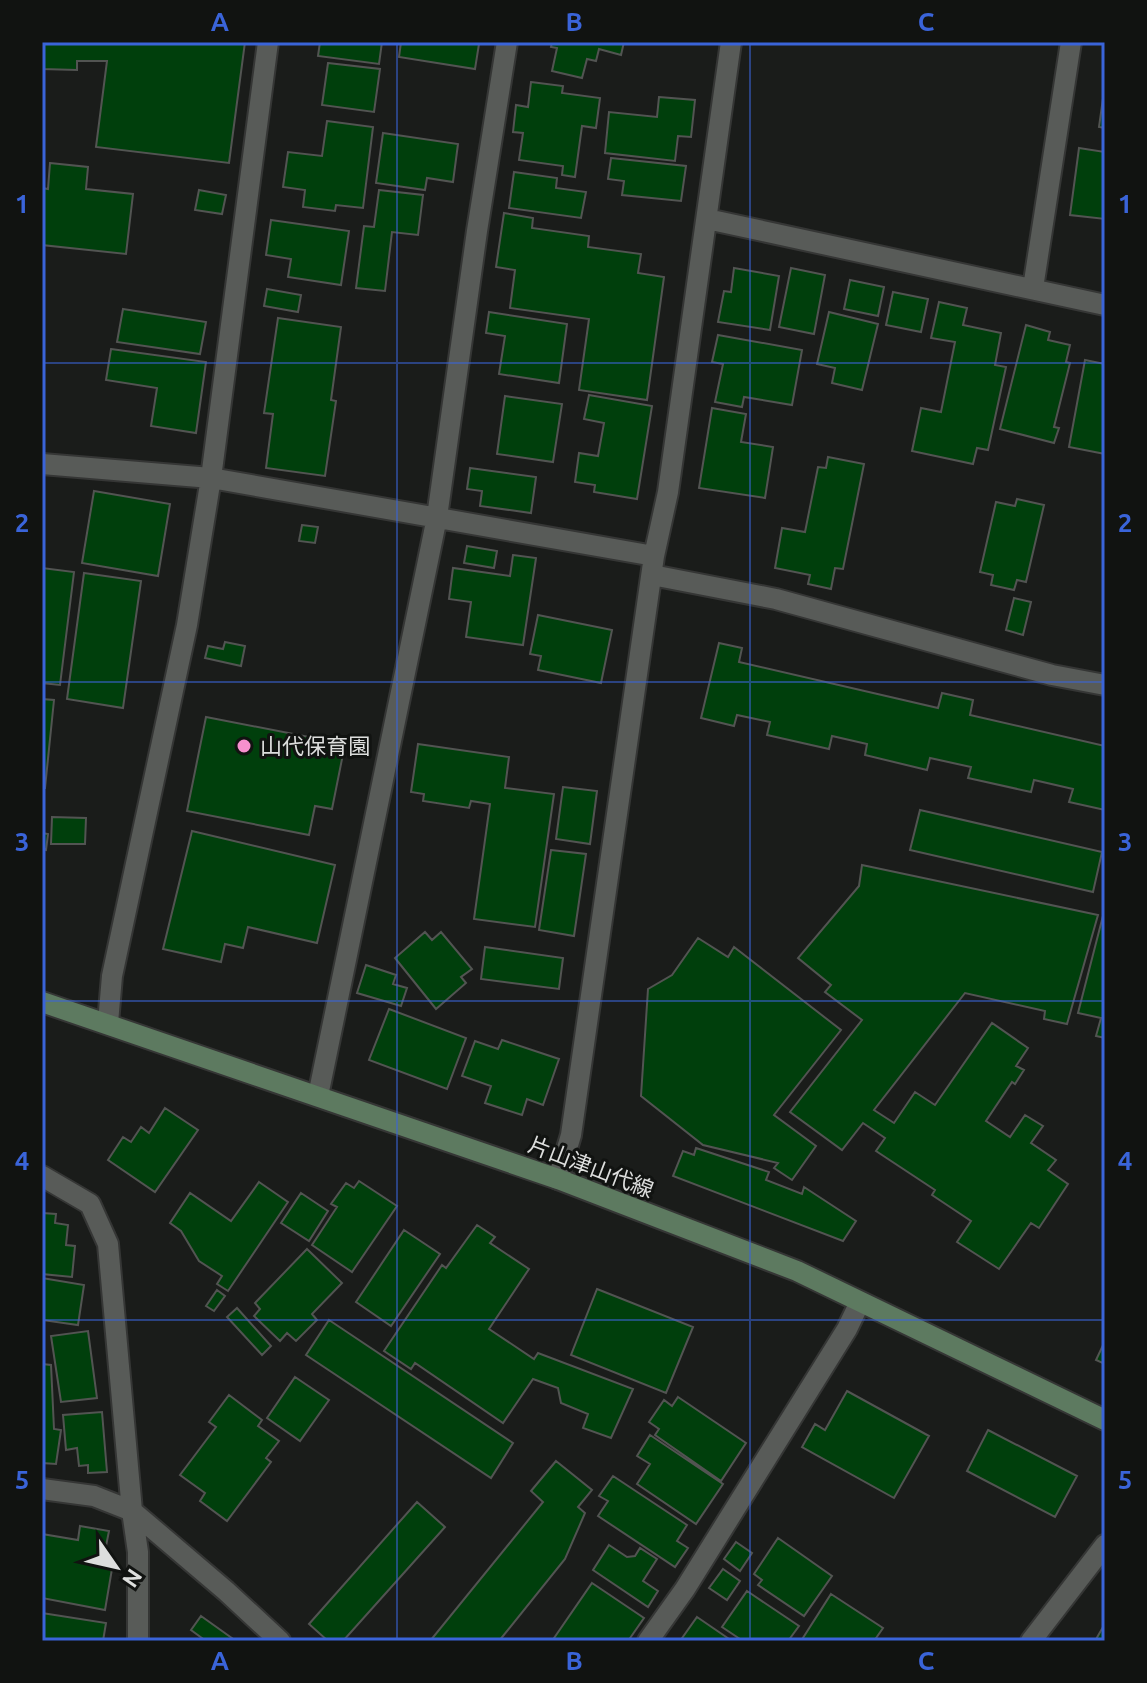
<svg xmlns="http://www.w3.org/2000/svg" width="1147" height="1683" font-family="Ubuntu,'Noto Sans JP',sans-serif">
<rect width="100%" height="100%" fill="#1a1c1a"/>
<!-- building -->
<path fill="#003f0c" stroke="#525452" stroke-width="2" d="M42,42H245L229,163L96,147L107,61H77V70L42,69Z
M320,42H382L379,64L318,56Z
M401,42L479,44L475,69L399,57Z
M552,42H624L621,55L599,49L596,61L587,59L582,78L552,71L557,48L551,47Z
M328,63L380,69L374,112L322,105Z
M531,82L563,86L562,93L600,98L596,128L582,126L575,177L562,175L563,166L519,160L523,133L513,132L516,105L528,107Z
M1105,84V128L1099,127Z
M659,97L695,100L691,137L678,136L675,161L605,153L609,112L657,117Z
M327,121L373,127L363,208L336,205L335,211L303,207L305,190L283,187L288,152L322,156Z
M383,133L458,144L453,182L427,178L425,190L376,183Z
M1079,148L1105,152V219L1070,215Z
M611,158L686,166L681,201L622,195L624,181L608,179Z
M50,163L88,167L86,189L133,194L126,254L42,245V188L48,189Z
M514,172L557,178L556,188L586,192L581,218L509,208Z
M199,190L226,195L222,214L195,210Z
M379,190L423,195L418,235L392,232L385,291L356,288L364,226L374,227Z
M504,213L533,218L532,228L589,236L588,247L641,254L638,273L664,277L647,400L579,390L589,319L510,308L515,270L496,267Z
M271,220L349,231L341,285L288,277L291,259L266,255Z
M734,268L779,276L770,330L718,322L724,291L731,292Z
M791,268L825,275L814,334L779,327Z
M850,280L884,287L878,316L844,309Z
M267,289L301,295L298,312L264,306Z
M893,292L928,299L921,332L886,325Z
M939,302L967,308L963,325L1001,333L995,365L1006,367L988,450L977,448L973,464L912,451L921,408L941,412L955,342L931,338Z
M123,309L206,322L200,354L117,342Z
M489,312L567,324L559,383L499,374L505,336L486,333Z
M829,312L878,324L862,390L832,383L835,368L817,364Z
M278,318L341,327L331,400L336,401L325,476L266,468L273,414L264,413Z
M1026,325L1050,332L1048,340L1070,345L1066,362L1070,363L1054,427L1059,428L1054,443L1000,429Z
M718,335L802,350L792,405L744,397L742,407L715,402L723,364L712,362Z
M111,349L206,362L196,433L151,426L157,388L106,380Z
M1085,360L1105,364V454L1069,447Z
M589,395L652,406L637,499L594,492L595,485L575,482L579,453L598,456L604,423L584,419Z
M505,396L562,404L553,462L497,454Z
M712,408L746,414L741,442L773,447L765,498L699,488Z
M828,457L864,464L843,569L835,568L831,589L808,584L810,575L775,568L782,528L805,532L818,467L826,468Z
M470,468L536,477L531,513L480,506L482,491L467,489Z
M94,491L170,504L158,576L82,563Z
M1017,499L1044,505L1026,582L1017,580L1014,590L991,585L993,575L980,572L996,502L1015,506Z
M302,525L318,527L315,543L299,541Z
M467,546L497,551L494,568L464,563Z
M513,555L536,558L523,645L466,637L471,602L449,599L453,568L510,576Z
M42,568L74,572L60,685L42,683Z
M84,573L141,581L123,708L67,699Z
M1014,598L1031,602L1023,635L1006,630Z
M538,615L612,630L601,683L538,670L541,656L530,654Z
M225,642L245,646L241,666L205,658L208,646L223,649Z
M719,643L742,648L739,662L938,708L942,693L973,700L970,715L1105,746V810L1069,802L1073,789L1034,780L1031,792L968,778L971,767L930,758L927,770L865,755L867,744L832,736L829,749L767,735L770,722L737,715L734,726L701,718Z
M42,699L54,700L45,788H42Z
M206,717L345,744L332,809L315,806L309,835L187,811Z
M418,744L509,757L505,788L554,794L535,927L474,919L490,804L471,801L469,808L423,801L424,794L411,792Z
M563,787L597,791L590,844L556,839Z
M920,810L1102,852L1093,892L910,850Z
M52,817L86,818L85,844H51Z
M192,831L335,865L317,943L248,927L243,948L225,944L221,962L163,949Z
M42,833L48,834L46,850L42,849Z
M551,850L586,854L574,936L539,930Z
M862,865L1098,915L1067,1024L1044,1019L1045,1011L965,993L874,1110L894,1123L915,1092L935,1105L992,1023L1028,1048L1016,1066L1024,1070L1015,1084L1012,1082L986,1121L1010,1137L1025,1115L1043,1126L1031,1143L1056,1160L1048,1170L1068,1184L1039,1228L1031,1223L999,1269L957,1242L971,1221L932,1195L935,1190L876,1151L885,1138L863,1123L842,1150L790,1112L862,1020L825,992L831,985L798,958L859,886Z
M1105,908V1038L1096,1036L1101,1018L1078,1013Z
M425,932L432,940L441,932L472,969L461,977L466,983L436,1009L395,958Z
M698,938L728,957L734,947L841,1030L774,1115L816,1146L792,1180L774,1168L778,1163L703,1145L641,1096L648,989L672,975Z
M485,947L563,958L559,989L481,979Z
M366,965L396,975L393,984L407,988L401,1006L357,993Z
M389,1009L466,1038L447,1089L369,1060Z
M502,1040L559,1059L543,1105L527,1099L522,1115L485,1103L491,1086L462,1076L475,1041L498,1049Z
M165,1108L198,1130L155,1192L108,1160L123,1137L131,1142L141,1127L149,1133Z
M696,1148L769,1172L766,1180L802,1194L804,1187L856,1221L843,1241L673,1176L683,1151L694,1155Z
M359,1181L397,1206L352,1272L312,1245L337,1207L331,1204L346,1183L354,1188Z
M259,1182L288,1202L228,1291L217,1284L222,1276L199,1261L181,1231L170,1223L190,1193L231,1221Z
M301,1193L328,1211L309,1241L281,1223Z
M42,1213L56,1214L55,1223L68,1225L66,1245L75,1246L72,1277L42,1274Z
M477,1225L495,1237L490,1243L529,1269L489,1329L534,1359L538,1353L633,1389L611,1438L583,1428L588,1414L561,1403L558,1388L533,1379L503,1423L415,1363L411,1369L384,1351L442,1265L446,1268Z
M404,1230L440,1254L391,1326L356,1302Z
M307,1249L342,1283L312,1314L317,1320L296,1341L287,1333L280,1341L254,1316L260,1309L255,1303Z
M42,1278L84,1285L78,1325L42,1320Z
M597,1289L693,1327L666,1393L571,1355Z
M217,1290L225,1296L214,1311L206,1306Z
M237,1308L271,1346L262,1355L227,1317Z
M329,1320L513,1443L491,1478L306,1355Z
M88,1331L97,1398L61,1402L51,1336Z
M1105,1341V1364L1096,1360Z
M42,1364L51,1365L54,1429L61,1430L56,1464L42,1463Z
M295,1377L329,1400L300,1441L267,1418Z
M847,1391L929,1436L894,1498L802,1447L815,1424L825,1430Z
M229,1395L262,1420L258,1426L279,1441L266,1458L271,1462L227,1521L200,1501L205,1493L180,1475L216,1427L209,1422Z
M678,1397L746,1443L721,1481L655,1435L659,1429L649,1422L664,1400L672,1406Z
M102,1412L107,1472L88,1473V1465L79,1466L77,1448L66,1450L63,1415Z
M988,1430L1077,1476L1055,1517L967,1471Z
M650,1435L723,1484L696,1524L637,1484L650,1464L637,1456Z
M556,1461L592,1490L578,1507L585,1513L565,1559L499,1641H430L543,1502L531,1491Z
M613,1476L687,1525L677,1541L688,1548L675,1567L598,1516L608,1501L599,1496Z
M417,1502L445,1527L343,1641H328L309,1624Z
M80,1526L109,1531L103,1561L113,1563L105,1610L42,1598V1534L78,1540Z
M778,1538L832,1576L804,1616L758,1585L762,1580L754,1574Z
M736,1542L752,1553L740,1571L724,1559Z
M609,1545L627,1557L635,1556L640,1548L657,1559L643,1581L658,1591L648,1607L593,1570Z
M723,1569L740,1581L727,1600L709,1588Z
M592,1583L644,1618L628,1641H552Z
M747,1591L799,1626L788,1641H743L722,1627Z
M831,1594L883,1628L874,1641H801Z
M42,1613L106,1623L103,1641H42Z
M201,1616L236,1641H206L191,1630Z
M697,1617L732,1641H680Z
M1103,1627L1105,1641H1095Z"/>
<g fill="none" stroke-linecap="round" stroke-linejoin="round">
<defs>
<path id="street" d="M707,219L1105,305
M1033,288L1071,42
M42,464L211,478L654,556
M652,575L776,599L1052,675L1105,685
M108,1023L112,976L187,625L211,478L268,42
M318,1096L437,517L477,231L507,42
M42,1176L90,1204L108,1244L132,1511L138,1552V1641
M558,1179L571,1135L654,556L668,492L731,42
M42,1489L94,1496L132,1511L226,1591L280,1641
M648,1641L685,1589L847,1329L860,1302
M1031,1641L1105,1545"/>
<path id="secondary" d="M42,1002L558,1179L797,1271L1105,1420"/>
</defs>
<!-- street casing -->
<use href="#street" stroke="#353635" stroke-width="24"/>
<!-- secondary casing -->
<use href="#secondary" stroke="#353635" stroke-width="24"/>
<!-- street -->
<use href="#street" stroke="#585b58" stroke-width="20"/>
<!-- secondary -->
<use href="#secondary" stroke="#5d7a60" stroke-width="20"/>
</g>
<!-- grid -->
<path fill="none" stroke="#3a64d9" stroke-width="2" stroke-opacity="0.55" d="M397,42V1641M750,42V1641M42,363H1105M42,682H1105M42,1001H1105M42,1320H1105"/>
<!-- markers -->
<circle fill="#f790ce" stroke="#111311" stroke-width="3" cx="244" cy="746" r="8"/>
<g text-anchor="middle" stroke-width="6" stroke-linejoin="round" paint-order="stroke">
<!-- poi labels -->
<g font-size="22" fill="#dddedd" stroke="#111311" text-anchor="start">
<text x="260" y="754">山代保育園</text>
</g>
<!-- street labels -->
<g font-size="22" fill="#dddedd" stroke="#111311">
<text transform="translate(591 1167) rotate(21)" y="8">片山津山代線</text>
</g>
</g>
<!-- border -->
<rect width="1147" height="1683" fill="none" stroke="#111311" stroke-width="88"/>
<!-- north arrow -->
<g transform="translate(116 1567) rotate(124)" stroke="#111311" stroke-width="6" paint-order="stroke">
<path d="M0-6L14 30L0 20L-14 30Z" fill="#dddedd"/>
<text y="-12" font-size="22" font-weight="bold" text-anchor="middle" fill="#dddedd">N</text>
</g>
<rect x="44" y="44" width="1059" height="1595" fill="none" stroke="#3a64d9" stroke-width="3"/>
<g font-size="26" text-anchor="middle" font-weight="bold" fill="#3a64d9">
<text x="220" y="31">A</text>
<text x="574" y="31">B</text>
<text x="926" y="31">C</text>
<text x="22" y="213">1</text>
<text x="1125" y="213">1</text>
<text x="22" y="532">2</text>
<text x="1125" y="532">2</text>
<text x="22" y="851">3</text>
<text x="1125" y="851">3</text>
<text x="22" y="1170">4</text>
<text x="1125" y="1170">4</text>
<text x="22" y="1489">5</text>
<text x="1125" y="1489">5</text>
<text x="220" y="1670">A</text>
<text x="574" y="1670">B</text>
<text x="926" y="1670">C</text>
</g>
</svg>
